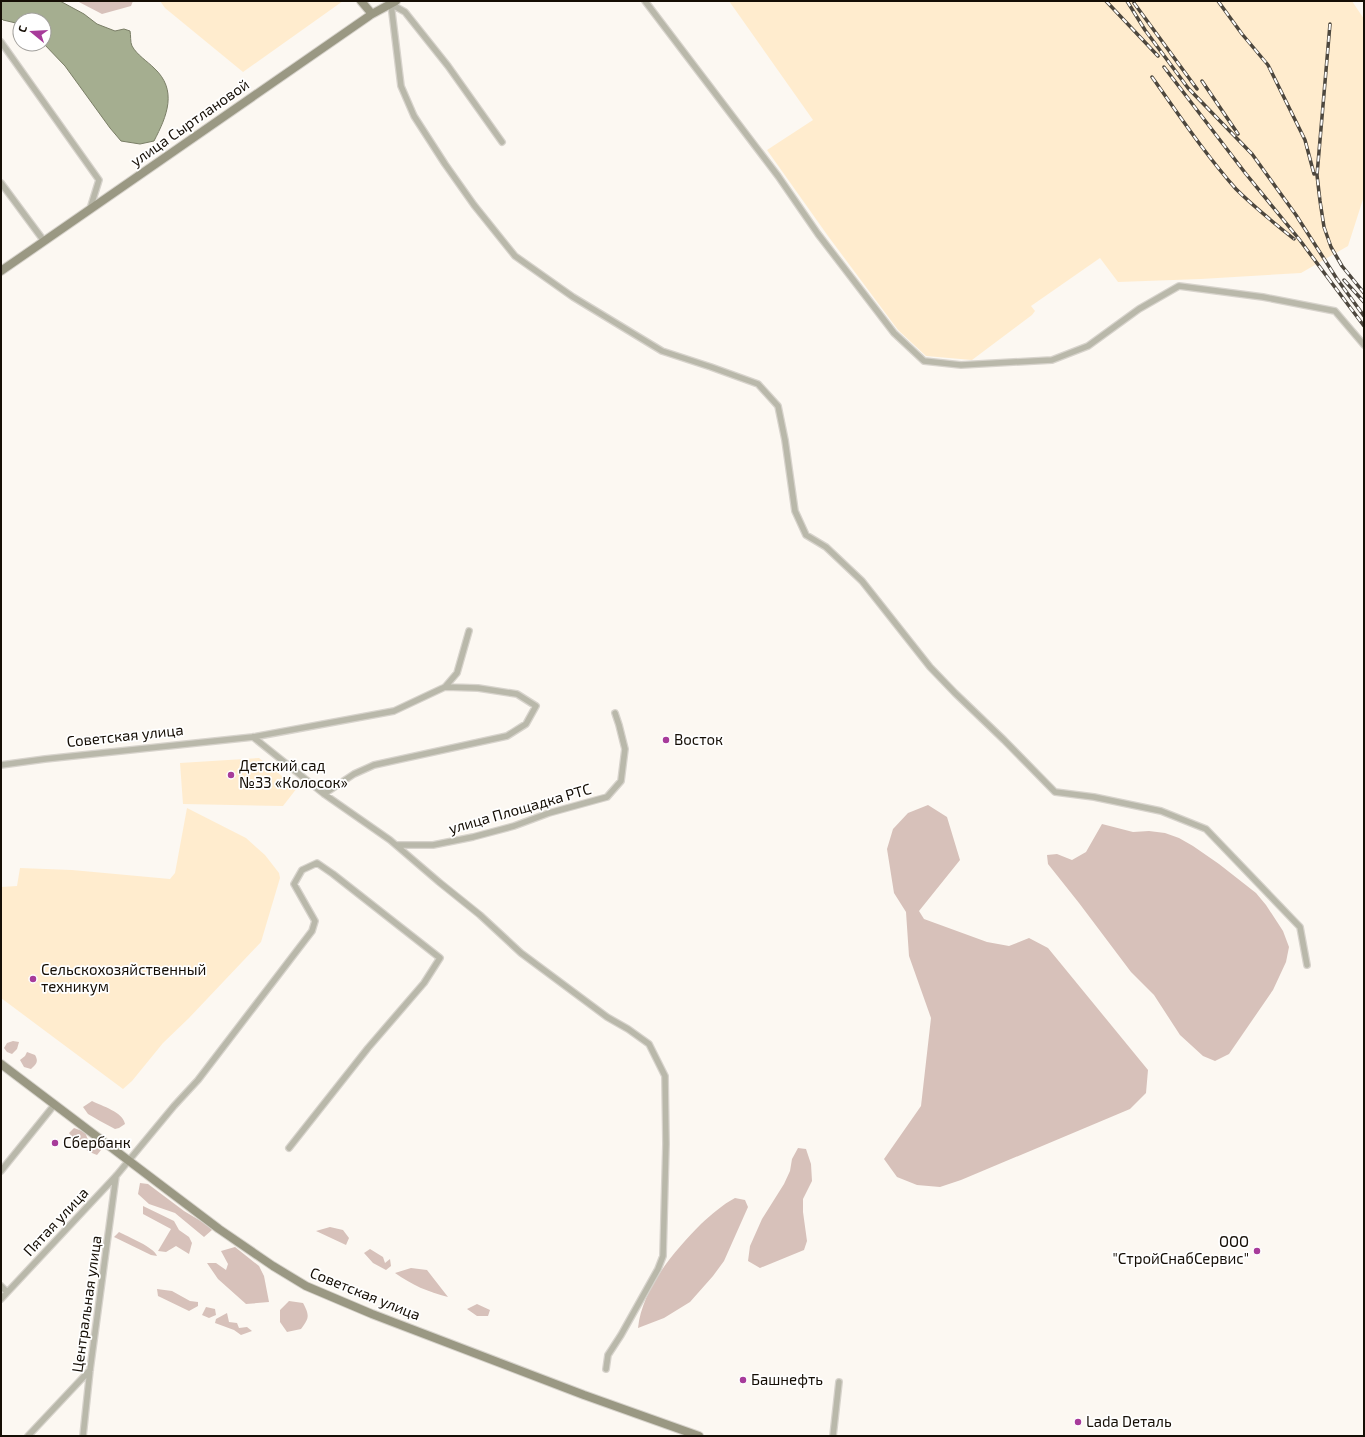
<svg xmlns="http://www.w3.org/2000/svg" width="1365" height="1437" font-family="'Exo 2',sans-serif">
<rect width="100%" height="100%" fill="#fcf8f2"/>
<!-- built -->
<path fill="#ffecce" d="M160,1H343L243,72L165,8Z
M729,1H1352L1364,19V196L1348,246L1301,273L1201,279L1118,282L1100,258L1031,306L1035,311L1032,315L972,360L926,356L898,330L828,236L767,150L813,120Z
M259,758L297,788L283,806L183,804L180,763Z
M187,808L246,838L265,855L279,873L280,878L261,942L189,1018L163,1043L132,1081L123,1089L1,998V887L17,886L20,868L72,870L170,879L175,873Z"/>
<!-- green -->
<path fill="#d7c1ba" d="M77,1H133L131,6L102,14Z
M928,805L947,817L960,860L919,911L924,919L987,942L1009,946L1029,938L1048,948L1148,1070L1146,1093L1130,1109L961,1180L940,1187L917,1185L897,1177L884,1159L921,1106L931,1018L909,956L906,912L894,893L887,849L893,829L908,813Z
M1102,824L1133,832L1149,831L1165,833L1179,838L1193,846L1219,864L1256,893L1266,905L1283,931L1289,947L1286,962L1273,990L1229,1054L1215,1061L1203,1056L1180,1035L1154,995L1131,972L1079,903L1048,864L1047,855L1057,854L1072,860L1086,852Z
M13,1041L19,1042L17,1049L12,1054L7,1052L4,1048L7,1043Z
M27,1052L35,1055C39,1062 36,1064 31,1069L24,1067L20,1060L25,1056Z
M92,1101C102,1106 123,1112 125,1124L119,1128L115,1129L100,1121L88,1114L83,1107Z
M74,1128L85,1132L88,1140L101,1146V1150L97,1155C85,1151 77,1143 69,1133Z
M798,1148L806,1149L811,1164L812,1181L803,1199V1212L807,1241L804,1250L760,1268L748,1261L750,1246L762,1219L784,1184L790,1171L792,1159Z
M140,1183L148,1184L184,1211L209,1226L212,1230L204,1237L175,1213L149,1204L138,1194Z
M735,1198L745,1200L748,1207L724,1261L713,1276L690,1302L664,1318L638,1328C642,1289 674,1251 701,1224C712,1214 722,1205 735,1198Z
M143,1206L174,1221L179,1230L189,1237L192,1243L189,1254L176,1246L166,1252L158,1251L171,1229L143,1214Z
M330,1227L343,1230L349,1238L346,1245L316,1231Z
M119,1232C128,1237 154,1247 157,1256L151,1255L114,1237Z
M235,1247L259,1266L264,1276L269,1302L246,1304L218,1279L207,1263H216L226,1270L228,1264L221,1251Z
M370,1249L383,1257L385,1263L390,1259L391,1266L386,1270L373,1263L364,1253Z
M411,1268L427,1270L448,1297C428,1292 412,1285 395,1273Z
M157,1289L172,1291L190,1301L198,1302V1306L189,1311L158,1296Z
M289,1301L303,1303C310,1316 309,1318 301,1329L287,1332L280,1322V1310Z
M477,1304L490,1310L488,1316H477L467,1309Z
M206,1307L215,1309L216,1315L209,1318L202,1315Z
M227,1313L229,1322L237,1323L239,1328L247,1327L252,1331L241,1335L234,1330L215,1323L216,1319Z"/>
<!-- water -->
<path fill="#a5ae90" stroke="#7a7e66" d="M1,1H60L84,14L97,24L115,31L124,29L130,31C131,35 130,42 132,46C137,55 147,61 154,68C178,90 167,116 154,141L140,144L121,141L110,128L65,66L44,44V20H20V24L3,20L1,18Z"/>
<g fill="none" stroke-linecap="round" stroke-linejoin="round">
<defs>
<path id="street" d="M645,1L778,176L818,234L894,333L924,361L961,365L1052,360L1088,346L1139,309L1179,286L1263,297L1335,311L1364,345
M391,4L401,86L414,116L445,164L474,205L515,256L573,297L662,351L711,367L758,384L778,406L785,440L795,511L806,535L826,547L862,581L930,667L955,693L1004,740L1055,792L1094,797L1161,811L1206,829L1300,927L1307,965
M391,4L405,12L448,66L502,142
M1,42L99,180L90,209
M1,183L44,241
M253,737L324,794L390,840L439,882L480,915L521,953L607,1017L628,1029L649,1044L665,1076L666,1144L663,1256L658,1269L621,1335L608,1355L606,1369
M1,765L45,759L253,737L394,711L445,687L457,673L469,631
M324,794L354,774L374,765L507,736L526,724L536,706L517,694L478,688L445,687
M397,845H433L473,837L514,826L549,813L607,797L621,781L625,749L619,725L615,713
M1,1171L55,1104
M1,1286L7,1292
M1,1299L116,1176L174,1106L198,1080L312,931L315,921L294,884L302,870L317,863L333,874L440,958L424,983L368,1048L289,1148
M28,1436L90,1370
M83,1436L90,1370L116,1176
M833,1436L839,1382"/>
<path id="secondary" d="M361,1L372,14
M1,271L372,14L396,1
M1,1064L219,1229L273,1266L306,1286L372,1314L584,1395L699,1436"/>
</defs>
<!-- street casing -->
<use href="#street" stroke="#d7d3cc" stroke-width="8"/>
<!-- secondary casing -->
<use href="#secondary" stroke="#d7d3cc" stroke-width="10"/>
<!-- street -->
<use href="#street" stroke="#b9b8aa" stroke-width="5.5"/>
<!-- secondary -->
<use href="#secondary" stroke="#9a9883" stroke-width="8"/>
<defs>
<path id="rail" d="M1106,1L1158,56
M1127,1L1145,30L1188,88L1252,154L1296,215L1337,279L1364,316
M1218,1L1242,34L1268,65L1305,140L1314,174
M1134,3L1197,89
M1330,24L1317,175L1320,201L1324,227L1331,247L1342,266L1364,293
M1164,67L1246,174L1299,239L1331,282
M1152,77C1179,115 1205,154 1236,189C1254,207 1274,223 1294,239
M1202,81L1238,134
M1328,278L1364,326
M1344,280L1364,302"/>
</defs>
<!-- rail casing -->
<use href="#rail" stroke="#4d473e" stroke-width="3.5"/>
<!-- rail -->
<use href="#rail" stroke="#fff" stroke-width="2" stroke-dasharray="6" stroke-linecap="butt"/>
</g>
<!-- markers -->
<g fill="#a73b9a" stroke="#fff" stroke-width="1.5">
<circle cx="666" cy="740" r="4"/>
<circle cx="231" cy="775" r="4"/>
<circle cx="33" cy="979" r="4"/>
<circle cx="55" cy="1143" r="4"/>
<circle cx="1257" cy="1251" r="4"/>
<circle cx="743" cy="1380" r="4"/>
<circle cx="1078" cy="1422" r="4"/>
</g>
<g text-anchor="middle" stroke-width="3.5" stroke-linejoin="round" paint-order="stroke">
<!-- street labels -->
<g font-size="15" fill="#150e05" stroke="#fff">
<text transform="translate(190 123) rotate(-35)" y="5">улица Сыртлановой</text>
<text transform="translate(125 736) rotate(-6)" y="5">Советская улица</text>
<text transform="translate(520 809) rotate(-16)" y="5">улица Площадка РТС</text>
<text transform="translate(56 1222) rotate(-47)" y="5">Пятая улица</text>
<text transform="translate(365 1294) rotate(22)" y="5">Советская улица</text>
<text transform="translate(87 1304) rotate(-82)" y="5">Центральная улица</text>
</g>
<!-- poi labels -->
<g font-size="15" fill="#150e05" stroke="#fff" text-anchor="start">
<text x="674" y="745">Восток</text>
<text x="239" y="771">Детский сад<tspan x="239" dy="17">№33 «Колосок»</tspan></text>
<text x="41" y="975">Сельскохозяйственный<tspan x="41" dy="17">техникум</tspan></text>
<text x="63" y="1148">Сбербанк</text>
<text x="1249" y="1247" text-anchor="end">ООО<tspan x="1249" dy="17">"СтройСнабСервис"</tspan></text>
<text x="751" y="1385">Башнефть</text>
<text x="1086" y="1427">Lada Dеталь</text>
</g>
</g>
<!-- border -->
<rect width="1365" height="1437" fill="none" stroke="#150e05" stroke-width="4"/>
<!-- north arrow -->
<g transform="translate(32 32) rotate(288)"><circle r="19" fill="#ffffff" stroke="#a19f9b"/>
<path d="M0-3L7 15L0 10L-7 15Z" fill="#a73b9a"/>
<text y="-6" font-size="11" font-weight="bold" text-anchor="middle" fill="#150e05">С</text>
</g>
</svg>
